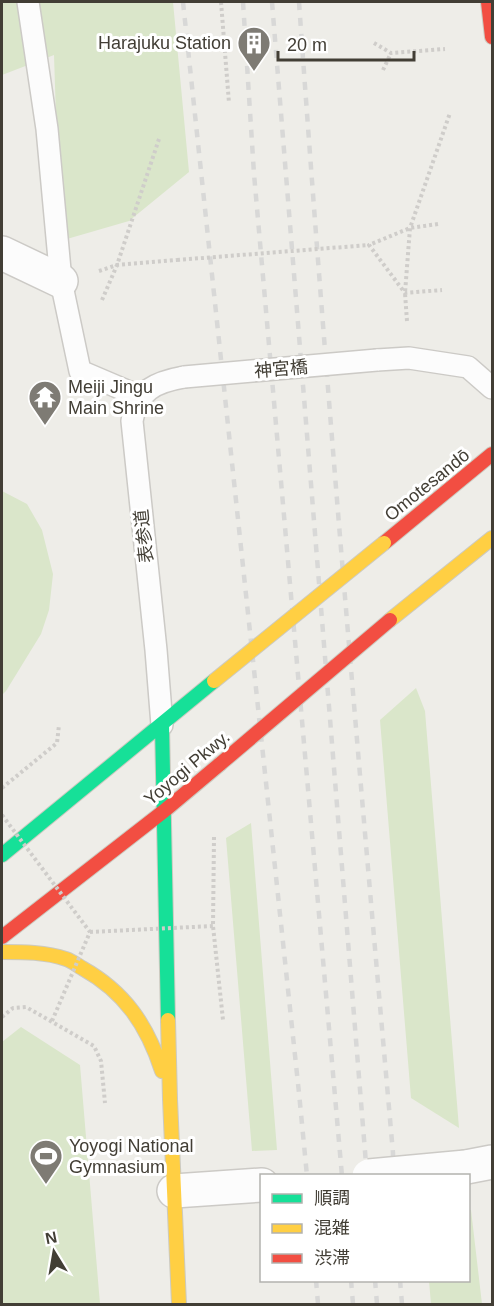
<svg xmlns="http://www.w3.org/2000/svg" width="494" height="1306" font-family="Helvetica,'Noto Sans JP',sans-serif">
<rect width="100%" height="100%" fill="#eeede8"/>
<!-- green -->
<path fill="#dae6ca" d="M2,2H173L189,172L129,221L60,241L54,55L2,75Z
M2,491L27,504L42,530L53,574L49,610L41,634L6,691L2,695Z
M416,688L425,711L459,1128L411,1098L380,720Z
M251,823L277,1150L252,1151L226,838Z
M21,1027L80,1065L100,1304H2V1042Z
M469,1210H471L482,1304H431L429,1281L468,1280Z"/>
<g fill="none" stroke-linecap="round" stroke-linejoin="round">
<defs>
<path id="lane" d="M28,2L47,129L61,281L80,371L141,397
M377,360L409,358L468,367L492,388
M162,725L156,650L132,421C137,390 156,382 184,377"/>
<path id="street" d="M2,253L61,281
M466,1167L492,1162
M174,1191L262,1185"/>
<path id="fast" d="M162,725L168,1020
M2,855L214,681"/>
<path id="slow" d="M390,620L492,538
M2,952C23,952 46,952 66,959C72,961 77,965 82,968C125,992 147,1025 162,1071
M168,1020L170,1099L179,1304"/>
<path id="jam" d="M488,2L492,37
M384,543L492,454
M2,937L164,811L220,764"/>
</defs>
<!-- lane casing -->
<use href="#lane" stroke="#cccac6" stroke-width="24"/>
<!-- street casing -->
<use href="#street" stroke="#cccac6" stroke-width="36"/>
<!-- fast casing -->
<use href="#fast" stroke="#cccac0" stroke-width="16"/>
<!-- slow casing -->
<use href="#slow" stroke="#cccac0" stroke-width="16"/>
<!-- jam casing -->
<use href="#jam" stroke="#cccac0" stroke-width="16"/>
<!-- path -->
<path stroke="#cfcdca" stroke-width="4" stroke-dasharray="3 3" stroke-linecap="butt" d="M221,2L229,103
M374,43L391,53L445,49
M383,70L391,53
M438,224L410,228L369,245L405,293L442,290
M99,271L117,265L177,260
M102,300L117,265L159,139
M407,321L405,293L410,228L450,113
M2,788L57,743L59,725
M214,837L213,926L223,1020
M2,1017L13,1008L26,1007L94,1046L101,1061L105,1103"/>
<!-- lane -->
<use href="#lane" stroke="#fcfcfc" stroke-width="21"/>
<!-- street -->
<use href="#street" stroke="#fcfcfc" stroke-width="33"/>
<!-- fast -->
<use href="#fast" stroke="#16e098" stroke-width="14"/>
<!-- slow -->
<use href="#slow" stroke="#ffcf43" stroke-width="14"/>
<!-- jam -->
<use href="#jam" stroke="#f24e42" stroke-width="14"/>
<!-- rail -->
<path stroke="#d8d8d7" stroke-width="4.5" stroke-dasharray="8 8" stroke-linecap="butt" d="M183,2L299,1093L307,1176
M243,2L254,174L342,1176
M272,2L367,1176
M299,2C326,386 359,769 393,1153V1176
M316,1280L318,1304
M351,1280L353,1304
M375,1280L377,1304
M400,1280L402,1304"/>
<defs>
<path id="lane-bridge" d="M184,377L377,360"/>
<path id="street-bridge" d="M369,1176L466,1167"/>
<path id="slow-bridge" d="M214,681L384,543"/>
<path id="jam-bridge" d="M220,764L390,620"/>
</defs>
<!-- lane-bridge casing -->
<use href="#lane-bridge" stroke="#cccac6" stroke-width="24" stroke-linecap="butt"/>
<!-- street-bridge casing -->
<use href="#street-bridge" stroke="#cccac6" stroke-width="36" stroke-linecap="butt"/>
<!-- slow-bridge casing -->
<use href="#slow-bridge" stroke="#cccac0" stroke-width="16" stroke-linecap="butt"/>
<!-- jam-bridge casing -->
<use href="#jam-bridge" stroke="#cccac0" stroke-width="16" stroke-linecap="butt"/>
<!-- path-bridge -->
<path stroke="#cfcdca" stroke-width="4" stroke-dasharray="3 3" stroke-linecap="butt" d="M177,260L369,245
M2,815L90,932
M90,932L213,926
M52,1021L90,932"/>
<!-- lane-bridge -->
<use href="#lane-bridge" stroke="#fcfcfc" stroke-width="21"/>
<!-- street-bridge -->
<use href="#street-bridge" stroke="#fcfcfc" stroke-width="33"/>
<!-- slow-bridge -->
<use href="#slow-bridge" stroke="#ffcf43" stroke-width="14"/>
<!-- jam-bridge -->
<use href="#jam-bridge" stroke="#f24e42" stroke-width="14"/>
</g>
<!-- icons -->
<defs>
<symbol id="building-pin" viewBox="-11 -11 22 30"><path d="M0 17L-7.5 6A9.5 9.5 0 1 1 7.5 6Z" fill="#7e7b74" stroke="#fff"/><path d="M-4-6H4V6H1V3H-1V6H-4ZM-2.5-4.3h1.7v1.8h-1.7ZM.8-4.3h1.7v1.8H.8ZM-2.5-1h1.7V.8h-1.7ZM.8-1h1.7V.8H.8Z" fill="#fff"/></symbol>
<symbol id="temple-pin" viewBox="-11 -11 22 30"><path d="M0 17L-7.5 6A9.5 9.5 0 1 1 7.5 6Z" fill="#7e7b74" stroke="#fff"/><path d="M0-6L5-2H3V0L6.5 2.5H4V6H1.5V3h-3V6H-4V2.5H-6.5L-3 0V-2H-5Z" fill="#fff"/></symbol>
<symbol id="stadium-pin" viewBox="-11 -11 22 30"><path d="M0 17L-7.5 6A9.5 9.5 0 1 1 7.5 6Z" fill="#7e7b74" stroke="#fff"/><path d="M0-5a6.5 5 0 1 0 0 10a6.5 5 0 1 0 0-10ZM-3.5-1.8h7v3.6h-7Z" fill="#fff"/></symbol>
</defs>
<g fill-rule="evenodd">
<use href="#building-pin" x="235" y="24" width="38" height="52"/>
<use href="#temple-pin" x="26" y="378" width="38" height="52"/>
<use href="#stadium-pin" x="27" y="1137" width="38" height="52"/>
</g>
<g text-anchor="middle" stroke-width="6" stroke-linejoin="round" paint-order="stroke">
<!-- poi labels -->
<g font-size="18" fill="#423e35" stroke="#fff" text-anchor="start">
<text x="231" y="49" text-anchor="end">Harajuku Station</text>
<text x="68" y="393">Meiji Jingu<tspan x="68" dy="21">Main Shrine</tspan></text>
<text x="69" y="1152">Yoyogi National<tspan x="69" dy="21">Gymnasium</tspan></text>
</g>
<!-- street labels -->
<g font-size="18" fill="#423e35" stroke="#fff">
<text transform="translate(281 369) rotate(-5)" y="6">神宮橋</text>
<text transform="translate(427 485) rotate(-39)" y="6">Omotesandō</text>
<text transform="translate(144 536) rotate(-96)" y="6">表参道</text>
<text transform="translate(187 768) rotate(-40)" y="6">Yoyogi Pkwy.</text>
</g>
</g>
<!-- border -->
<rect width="494" height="1306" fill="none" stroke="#423e35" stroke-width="6"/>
<!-- legend -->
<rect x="260" y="1174" width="210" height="108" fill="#ffffff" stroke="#b3b2ae" stroke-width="1.5"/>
<rect x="272" y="1194" width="30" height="9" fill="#16e098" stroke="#b3b2ae" stroke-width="1.5"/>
<text x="314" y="1204" font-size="18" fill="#423e35">順調</text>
<rect x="272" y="1224" width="30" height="9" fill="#ffcf43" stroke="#b3b2ae" stroke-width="1.5"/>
<text x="314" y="1234" font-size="18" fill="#423e35">混雑</text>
<rect x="272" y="1254" width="30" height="9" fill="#f24e42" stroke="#b3b2ae" stroke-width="1.5"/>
<text x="314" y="1264" font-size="18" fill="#423e35">渋滞</text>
<!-- north arrow -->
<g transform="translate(54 1252) rotate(349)" stroke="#ffffff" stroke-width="4.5" paint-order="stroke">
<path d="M0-4.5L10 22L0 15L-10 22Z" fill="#423e35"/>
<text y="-9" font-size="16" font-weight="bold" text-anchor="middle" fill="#423e35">N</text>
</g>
<!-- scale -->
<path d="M278 51v9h136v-9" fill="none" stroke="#423e35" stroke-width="3"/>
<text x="287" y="51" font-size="18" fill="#423e35" stroke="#ffffff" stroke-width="4.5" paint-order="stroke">20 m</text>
</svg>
